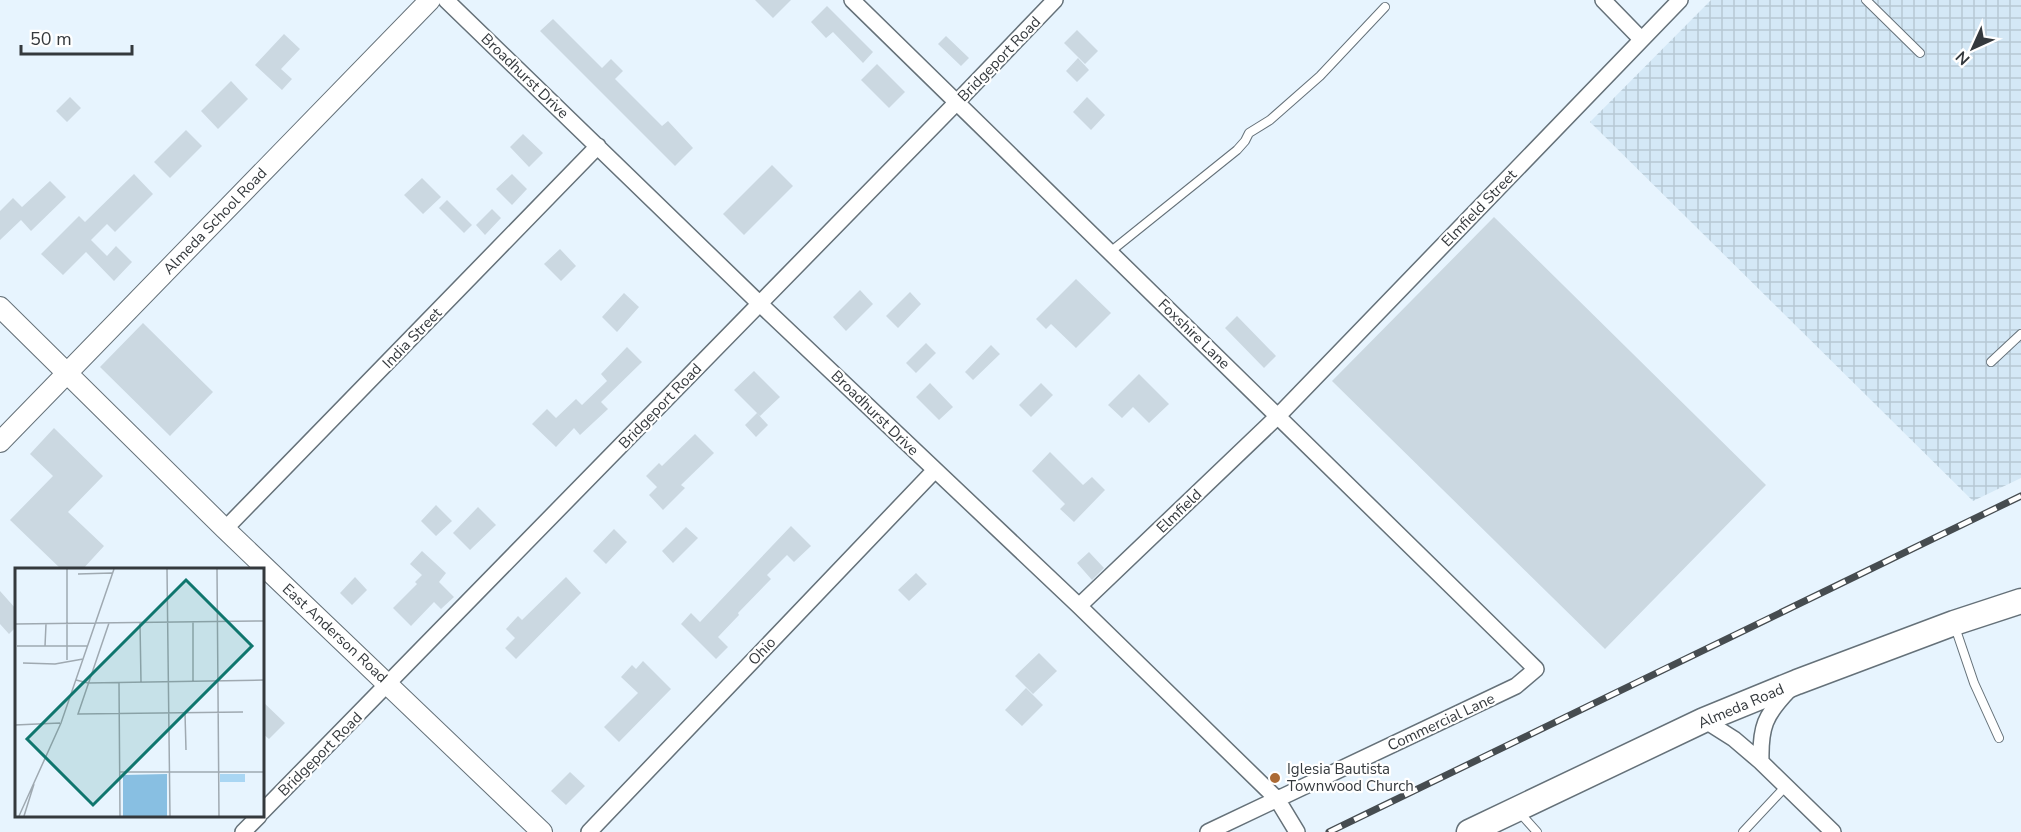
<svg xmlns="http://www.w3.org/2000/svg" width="2021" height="832" font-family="'Nunito Sans',sans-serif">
<defs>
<pattern id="industrial-grid" width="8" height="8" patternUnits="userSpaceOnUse" patternTransform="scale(1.5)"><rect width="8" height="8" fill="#d4e8f6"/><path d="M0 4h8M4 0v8" fill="none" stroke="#b7c8d4"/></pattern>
</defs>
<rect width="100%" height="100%" fill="#e7f4fe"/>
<!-- industrial -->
<path fill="url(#industrial-grid)" d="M1711,0H2021V478L1973,501L1590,122Z"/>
<!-- building -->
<path fill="#cbd8e1" d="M755,0H791L773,18Z
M827,6L873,52L863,63L833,32L826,38L811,22Z
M553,19L602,68L611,59L623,71L615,79L662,126L668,121L693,148L675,166L540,31Z
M1077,30L1098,51L1085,64L1064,43Z
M284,34L300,49L281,69L292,79L282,90L255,65Z
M946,36L969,58L961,66L938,44Z
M1078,58L1089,70L1077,82L1066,71Z
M877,64L905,92L889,108L861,80Z
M231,81L248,99L218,129L201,111Z
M70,97L81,108L67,122L56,111Z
M1087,97L1105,115L1091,130L1073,112Z
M186,130L202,146L170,178L154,162Z
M523,134L543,153L529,167L510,147Z
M772,165L793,186L744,235L723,214Z
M134,174L153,194L115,232L107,224L91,240L107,256L116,246L132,262L114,281L86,252L63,275L41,254L79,216L85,222Z
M512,174L527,189L512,205L496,189Z
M422,178L441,197L423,214L404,195Z
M50,181L66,197L31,231L21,220L0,240V211L13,198L22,207Z
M447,200L472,225L464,233L439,208Z
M492,209L501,218L485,235L476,225Z
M1494,217L1766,485L1605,649L1332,381Z
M560,249L576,266L561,281L544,264Z
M1076,279L1111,313L1076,348L1051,324L1046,329L1036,319Z
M860,290L873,304L846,331L833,317Z
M910,292L921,304L898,328L886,316Z
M624,293L639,307L617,332L602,317Z
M1237,316L1276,356L1264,368L1225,328Z
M143,323L213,392L170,436L100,367Z
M926,343L936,353L916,373L906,363Z
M991,345L1000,354L973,380L965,372Z
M627,347L642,362L601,402L608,409L580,435L574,428L556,447L532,424L547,409L556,418L576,399L582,405L607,381L601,374Z
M754,371L780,397L760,416L734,390Z
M1139,374L1169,404L1149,423L1133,407L1122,418L1108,405Z
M930,383L953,407L939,420L916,397Z
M1041,383L1053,395L1031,417L1019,405Z
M757,413L768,425L756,437L745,425Z
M54,428L103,476L68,512L104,546L82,570H62L10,520L53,476L30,454Z
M695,434L714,453L681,485L685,488L663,510L649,495L657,487L646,476L659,463L662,466Z
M1050,452L1083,485L1092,477L1105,490L1074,522L1060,509L1065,504L1032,471Z
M436,505L452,521L436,536L421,521Z
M478,507L496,525L470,550L453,533Z
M791,526L811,546L794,562L787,555L767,575L771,579L738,613L739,615L718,637L728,647L716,659L681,624L691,613L700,622Z
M686,527L698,538L673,563L662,551Z
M614,529L627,542L606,564L593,551Z
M422,551L446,573L439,582L454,597L441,609L434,602L411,626L393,608L417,584L415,582L422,575L410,564Z
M1089,552L1104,568L1092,580L1077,563Z
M916,573L927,584L909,601L898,590Z
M355,577L367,590L352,605L340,593Z
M566,577L581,593L516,659L505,648L515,638L506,629L518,616L522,620Z
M0,591L16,609V627L9,634L0,624Z
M1039,653L1057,671L1033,694L1015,676Z
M643,661L671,689L619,742L604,727L638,693L621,677L632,665L636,669Z
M1026,688L1043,705L1022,726L1005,710Z
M262,701L285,723L269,739L262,733Z
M570,772L585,786L566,805L551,791Z"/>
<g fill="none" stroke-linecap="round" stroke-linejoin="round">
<defs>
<path id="service" d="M1866,0L1920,53
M1110,252L1237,150L1245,141L1249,133L1270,120L1320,76L1385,7
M1991,362L2021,334
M1955,627L1974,683L1999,738
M1520,813L1537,832
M1743,832L1786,786"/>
<path id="minor" d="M446,0L760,304L1079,606L1277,799L1297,832
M852,0L1536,669L1516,686L1208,832
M1603,0L1641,39
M225,529L598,146
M1079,606L1278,416L1680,0
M1704,720L1734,739L1761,762L1833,832
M1761,762C1760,727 1765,715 1789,690
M262,812L957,102L1055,0
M243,832L259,816
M589,832L935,470"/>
<path id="tertiary" d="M0,307L225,529L542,832
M0,442L430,0"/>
<path id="primary" d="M1469,832L1704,720L1797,682L1954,623L2021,601"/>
</defs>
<!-- service casing -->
<use href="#service" stroke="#657179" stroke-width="10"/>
<!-- minor casing -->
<use href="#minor" stroke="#657179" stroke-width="18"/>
<!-- tertiary casing -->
<use href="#tertiary" stroke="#657179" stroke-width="22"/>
<!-- primary casing -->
<use href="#primary" stroke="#657179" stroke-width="27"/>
<!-- service -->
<use href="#service" stroke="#fff" stroke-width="8"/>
<!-- minor -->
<use href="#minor" stroke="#fff" stroke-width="15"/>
<!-- tertiary -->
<use href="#tertiary" stroke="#fff" stroke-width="20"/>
<!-- primary -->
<use href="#primary" stroke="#fff" stroke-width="24"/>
<defs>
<path id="rail" d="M1329,832L2021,496"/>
</defs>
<!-- rail casing -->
<use href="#rail" stroke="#464c50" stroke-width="7"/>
<!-- rail -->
<use href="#rail" stroke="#fff" stroke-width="4.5" stroke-dasharray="14" stroke-linecap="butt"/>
</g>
<!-- markers -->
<circle fill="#ab6a35" stroke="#fff" stroke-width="2" cx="1275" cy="778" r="6"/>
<g text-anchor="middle" stroke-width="4.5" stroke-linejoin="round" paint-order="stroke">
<!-- street labels -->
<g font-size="15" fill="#34393d" stroke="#fff">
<text transform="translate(999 59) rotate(-46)" y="5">Bridgeport Road</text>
<text transform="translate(525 76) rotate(44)" y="5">Broadhurst Drive</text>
<text transform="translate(1479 208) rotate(-46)" y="5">Elmfield Street</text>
<text transform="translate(215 221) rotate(-46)" y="5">Almeda School Road</text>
<text transform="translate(1194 334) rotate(44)" y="5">Foxshire Lane</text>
<text transform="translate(412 338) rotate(-46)" y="5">India Street</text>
<text transform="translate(660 406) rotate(-46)" y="5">Bridgeport Road</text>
<text transform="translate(875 413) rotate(44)" y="5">Broadhurst Drive</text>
<text transform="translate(1179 511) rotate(-44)" y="5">Elmfield</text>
<text transform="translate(335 633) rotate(43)" y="5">East Anderson Road</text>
<text transform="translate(762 651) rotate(-46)" y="5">Ohio</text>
<text transform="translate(1741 706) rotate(-23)" y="5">Almeda Road</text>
<text transform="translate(1441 722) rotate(-25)" y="5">Commercial Lane</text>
<text transform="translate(320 754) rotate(-45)" y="5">Bridgeport Road</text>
</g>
<!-- poi labels -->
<g font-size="15" fill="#34393d" stroke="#fff" text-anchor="start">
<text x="1287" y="774">Iglesia Bautista<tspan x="1287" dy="17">Townwood Church</tspan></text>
</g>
</g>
<!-- overview -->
<g transform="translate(15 568)">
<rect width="249" height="249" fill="#e7f4fe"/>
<path d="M205,206H230V214H205Z" fill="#a9d6f3"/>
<path d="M152,206V248H108V207Z" fill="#88bfe2"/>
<path fill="none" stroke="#9fa9b1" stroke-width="1.5" d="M52,1V92M152,1L155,248M202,1L204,248M63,6L97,5M178,54V113M94,55L63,146L228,144M125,55L126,114M0,56L249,53M2,78H73M30,78L31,56M8,95L40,96L68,91M61,112L73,115L249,112M104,115L105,248M170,145L171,182M0,157L45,155M104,204H249M4,248L46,155L99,1M9,248L19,216"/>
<path fill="#0f766e" fill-opacity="0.15" stroke="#0f766e" stroke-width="3" d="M171,12L237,78L78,237L12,171Z"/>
<rect width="249" height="249" fill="none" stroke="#34393d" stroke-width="3"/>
</g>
<!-- north arrow -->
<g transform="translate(1973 48) rotate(225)" stroke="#ffffff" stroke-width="4.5" paint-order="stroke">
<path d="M0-4.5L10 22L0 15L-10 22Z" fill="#34393d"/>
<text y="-9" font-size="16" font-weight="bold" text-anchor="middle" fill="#34393d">N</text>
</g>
<!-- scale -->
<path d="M21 45v9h111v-9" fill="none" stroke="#34393d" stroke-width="3"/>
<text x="30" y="45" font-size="18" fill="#34393d" stroke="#ffffff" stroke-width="4.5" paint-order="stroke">50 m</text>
</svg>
